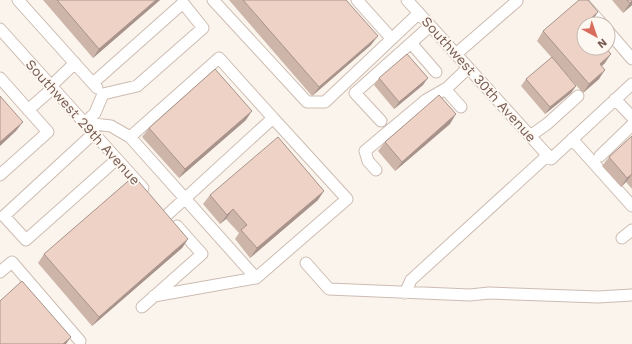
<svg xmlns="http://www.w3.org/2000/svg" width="632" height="344" font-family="'Work Sans',sans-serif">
<rect width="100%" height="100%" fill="#fbf4ec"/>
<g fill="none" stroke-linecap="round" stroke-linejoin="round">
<defs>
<path id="minor" d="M18,0L97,88
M213,0L307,102H325L419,13
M357,0L392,39
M407,0L551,159L632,84
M585,5L602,24
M0,29L143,188
M608,31L632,59
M411,43L436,72
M456,54L517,1L516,0
M0,78L48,132L0,175
M93,83L183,3L203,28L137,86L103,94
M51,86L75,63
M445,89L461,107
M615,99L632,117
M28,110L53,88
M381,121L355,93L430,26
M85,123L111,126L130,137
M85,123L95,113L103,94
M94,133L4,216L26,240L117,159
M530,136L547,124L578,96
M572,139L632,206
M600,156L632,125
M376,170L368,161L365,151L426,100L447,88L468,68
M167,215L273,118L219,58L130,137L256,278L347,199L273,118
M622,238L632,230
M306,263L329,289L470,295L489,293L598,297L632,295
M0,272L12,262L80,341
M405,293L411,280L548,155
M154,296L256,278
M142,307L202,254L177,226"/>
</defs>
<!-- minor casing -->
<use href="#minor" stroke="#cdbcb2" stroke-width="13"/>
<!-- minor -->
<use href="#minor" stroke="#fff" stroke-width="11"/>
</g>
<!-- wall -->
<path fill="#cdb5aa" d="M43,0H160L93,58Z
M229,0H346L371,45L312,96Z
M612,0H632V5L623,13Z
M598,12L591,22L605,63L602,66L599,79L583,93L537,41L543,31Z
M379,78L423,85L394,109L374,85Z
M526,79L576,86L571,93L545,114L521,86Z
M246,120L179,178L142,137L149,128Z
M450,124L395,171L378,151L385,142Z
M632,136V189L626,182L621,187L602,166L609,157Z
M210,195L318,200L250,258L235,239L239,233L226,219L220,224L203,204Z
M188,239L182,248L92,326L38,263L44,254Z"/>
<!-- shaded-wall -->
<path fill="#a7938b" d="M156,0H160L93,58L99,49Z
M632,1V5L623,13L630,3Z
M598,12L592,21L588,24L589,20Z
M378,36L371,45L312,96L319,87Z
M611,54L605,63L593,73L600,64Z
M605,70L599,79L583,93L589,84Z
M428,78L423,85L394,109L399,102Z
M576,86L571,93L545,114L550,107Z
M252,111L246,120L179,178L185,169Z
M456,114L450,124L395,171L402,162Z
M23,122L16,131L0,146V142Z
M632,174L626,182L621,187L627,178Z
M324,191L318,200L250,258L257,248Z
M233,209L226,219L220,224L227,215Z
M188,239L182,248L92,326L99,317Z
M71,337L66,344H63Z"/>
<!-- building -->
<path fill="#eed2c6" stroke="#a7938b" d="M57,0H156L99,49Z
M243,0H346L378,36L319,87Z
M579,0H588L598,12L589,20L593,24H584V48H606L611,54L600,64L605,70L589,84L543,31Z
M627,0H632V1L630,3Z
M407,54L428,78L399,102L379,78Z
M552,57L576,86L550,107L526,79Z
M215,69L252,111L185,169L149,128Z
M439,95L456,114L402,162L385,142Z
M0,96L23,122L0,142Z
M632,136V174L627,178L609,157Z
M278,137L324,191L257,248L241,230L247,225L233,209L227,215L210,195Z
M134,176L188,239L99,317L44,254Z
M22,281L71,337L63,344H0V301Z"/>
<g text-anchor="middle" stroke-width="3.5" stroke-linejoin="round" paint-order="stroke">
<!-- street labels -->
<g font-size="14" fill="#755a50" stroke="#fef8f2">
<text transform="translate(479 79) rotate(48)" y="5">Southwest 30th Avenue</text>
<text transform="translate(83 122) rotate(48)" y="5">Southwest 29th Avenue</text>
</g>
</g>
<!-- north arrow -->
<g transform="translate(596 36) rotate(140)"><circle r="19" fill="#fef8f2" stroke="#c7b9b1"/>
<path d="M0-3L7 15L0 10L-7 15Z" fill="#d96d5d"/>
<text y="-6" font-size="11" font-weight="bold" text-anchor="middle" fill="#755a50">N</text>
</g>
</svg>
